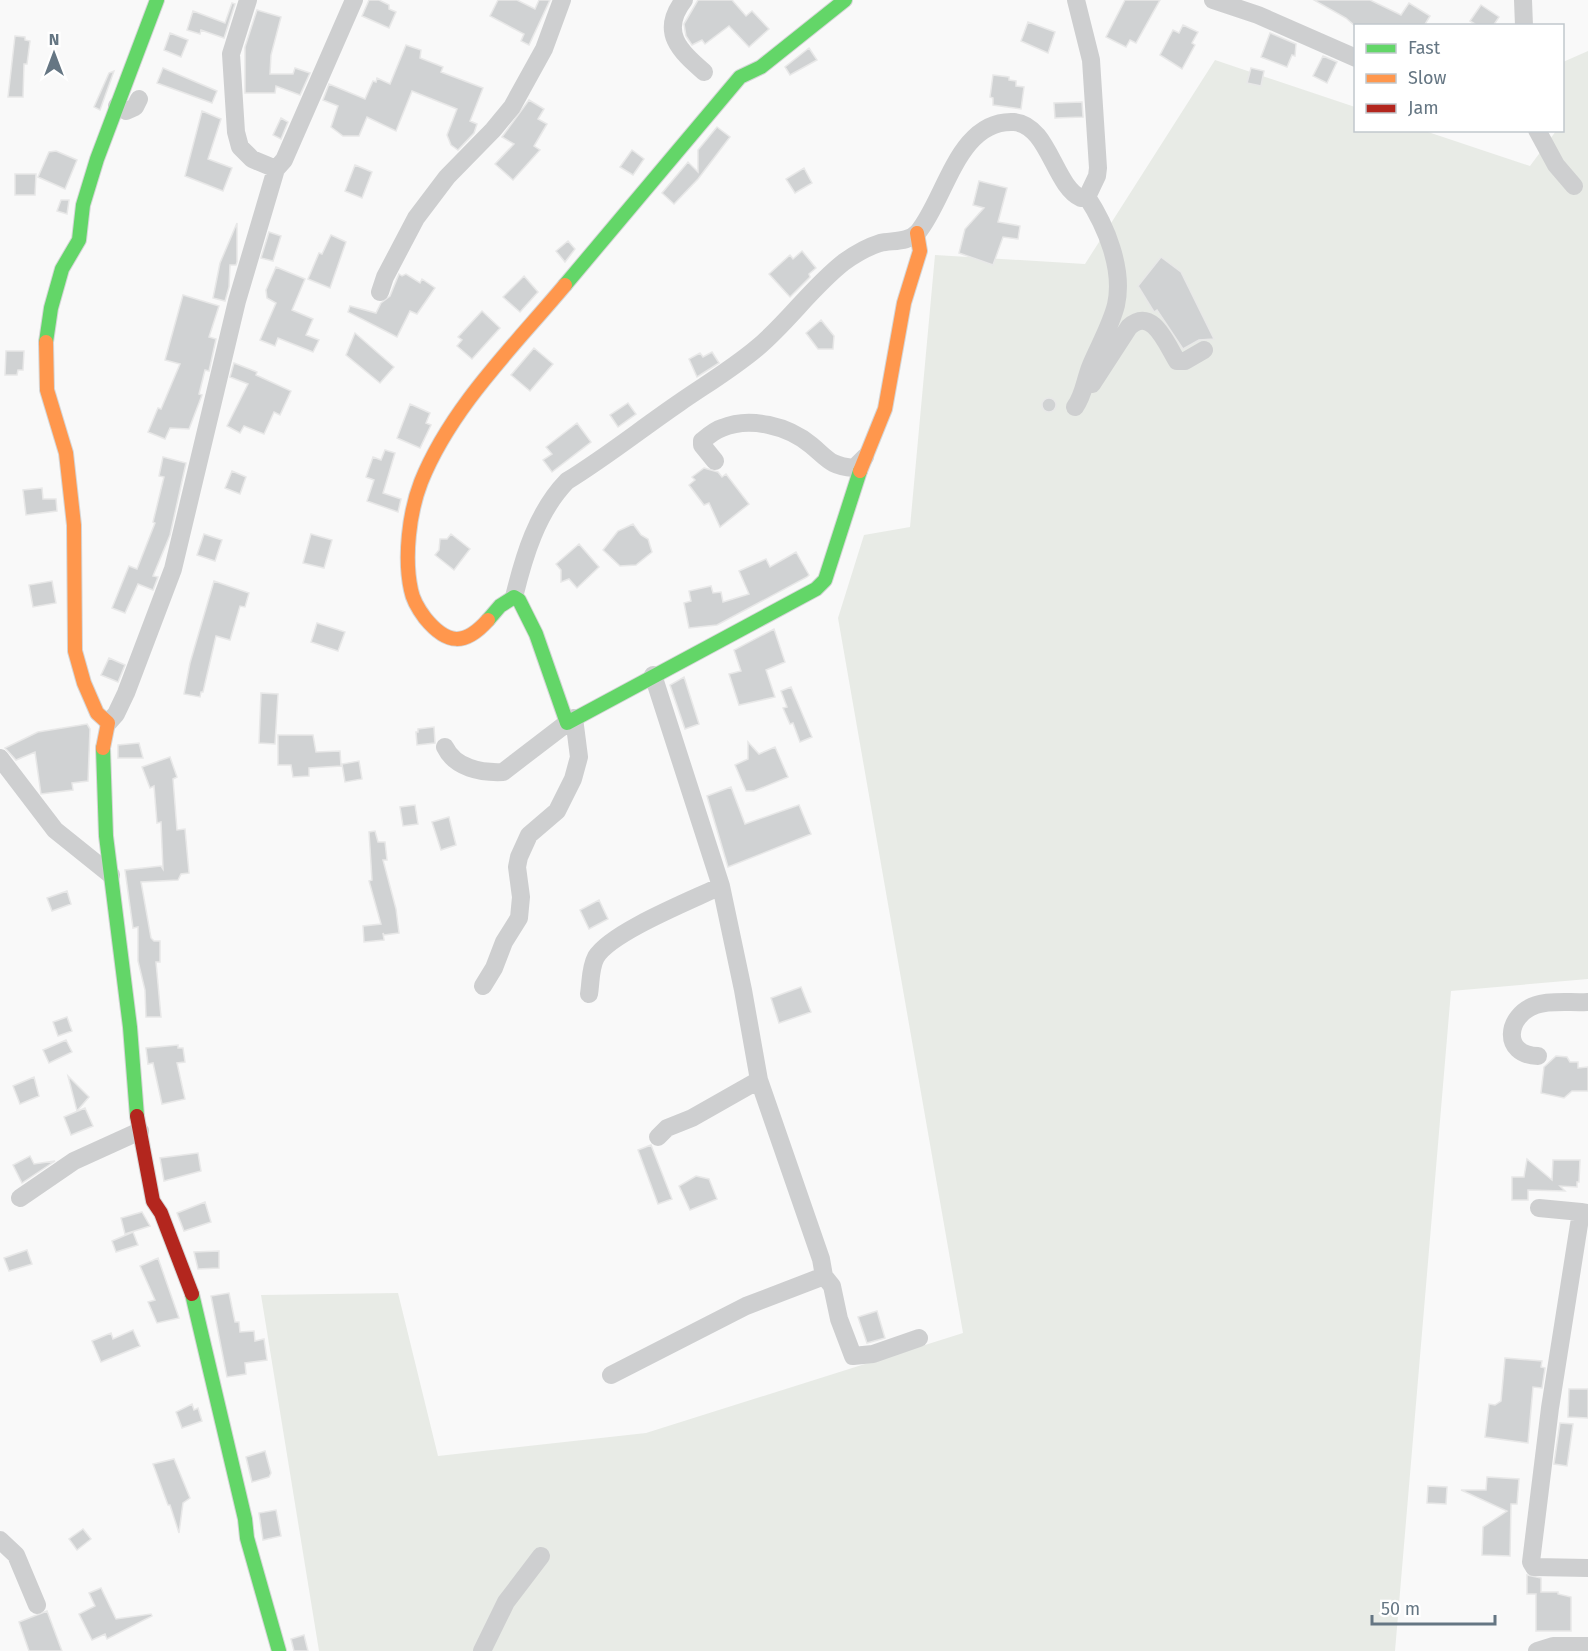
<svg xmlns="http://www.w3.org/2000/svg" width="1588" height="1651" font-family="'Fira Sans',sans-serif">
<rect width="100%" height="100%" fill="#f9f9f9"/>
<!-- green -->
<path fill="#e8ebe6" d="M1588,51V979L1451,991L1395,1651H319L261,1295L398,1293L438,1456L646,1433L963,1333L838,618L864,535L910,527L935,255L1085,264L1215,60L1355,107L1356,130L1425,131L1530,166L1556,131L1562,130L1563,62Z"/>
<!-- building -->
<path fill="#d0d2d3" stroke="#e8e8e8" stroke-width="1.5" d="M369,0H379L389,5V9L396,12L389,28L362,16Z
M498,0H517L535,9L539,0H550L529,45L521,41L524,34L490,16Z
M698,0H732L746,16L752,11L769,29L749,47L729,26L705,44L702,40L692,45L686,36L684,24Z
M1125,0H1160L1136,43L1130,40L1126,47L1106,37Z
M1314,0H1370L1401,15L1409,3L1430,16L1424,26H1355L1346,18Z
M232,3L235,4L224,38L201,30L200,34L187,30L193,11L225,23Z
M1481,5L1499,17L1493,26H1478L1470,21Z
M257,10L281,17L271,55L270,74H293L295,68L310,73L300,95L276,86L275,93H245V47Z
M1028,22L1055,32L1048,53L1021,41Z
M1183,25L1198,32L1192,43L1195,45L1182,69L1160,55L1173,30L1179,33Z
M170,33L188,40L181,57L164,50Z
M1270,33L1296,44L1295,56L1292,55L1287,67L1261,57Z
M15,36L25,37V40L30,41L27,64H24L23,97H8Z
M406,45L421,50L420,58L443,67L441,72L483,88L470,121L477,124L474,133L458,150L451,145L447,135L457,109L412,91L396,131L367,117L359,136H343L331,127L338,106L323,100L329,84L365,99L373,81L376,82L377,78L390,84Z
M809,48L817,60L790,75L785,67Z
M1323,56L1337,62L1327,83L1313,76Z
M163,68L217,91L212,103L157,83Z
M1251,68L1264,71L1261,86L1247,83Z
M114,71L100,110L94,107L109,73Z
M993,75L1009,77V80L1016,81V86L1024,87L1021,109L993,105V98L990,97Z
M529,100L544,109L538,119L547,124L534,146L540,150L513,180L495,164L514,144L502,137Z
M1082,102L1083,117L1055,118L1054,103Z
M202,111L221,119L208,159L232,168L223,191L185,176Z
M281,118L288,122L281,139L273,135Z
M717,127L730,137L698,179L674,204L662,193L688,162L698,172V150Z
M632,150L644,159L633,175L620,167Z
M56,151L77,160L65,189L38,177L49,152Z
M355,165L372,172L362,198L345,191Z
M804,168L812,183L795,193L786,179Z
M15,174H36L35,195H15Z
M979,181L1007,188L998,222L1020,226L1018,239L1003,237L993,265L959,253L965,229L984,208L973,205Z
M61,200H69L67,214L57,211Z
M237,223V262L236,265H230L229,287L225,301L213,298L220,263Z
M269,232L281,236L273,261L261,258Z
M331,235L346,242L330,288L308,279L319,253L322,254Z
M568,241L575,249L565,262L556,251Z
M802,251L816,268L809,274L810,277L790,297L769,274L790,255L793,259Z
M1161,257L1181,272L1214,339L1199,340L1183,349L1157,310L1154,312L1138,286Z
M276,267L305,279L292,310L313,319L306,335L319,340L313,352L278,338L275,346L260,340L276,303L267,298L266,290Z
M399,274L402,276L406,274L420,283L422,279L435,288L417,314L410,311L397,337L348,312L350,306L376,313L381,303L390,296Z
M524,276L538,292L520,312L503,297Z
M183,295L219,306L209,337L216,339L209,371L205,370L199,394L202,395L189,429L170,428L165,439L148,432L158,408L161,409L180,364L165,360Z
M482,311L500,328L472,359L457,346L462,340L458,337Z
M821,320L834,336L833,349H818L806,333Z
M355,333L394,367L380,383L346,355Z
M534,348L553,364L530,391L511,375Z
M6,351H24L23,370H18L17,375H5Z
M712,352L719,363L697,377L689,359L700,353L703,357Z
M234,363L257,372L256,375L291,391L280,415L274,412L264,434L244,426L240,433L227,426L248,384L230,377Z
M1042 405a7 7 0 1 1 14 0a7 7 0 1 1-14 0Z
M628,403L636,414L618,427L610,415Z
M410,404L430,413L426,423L431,425L420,448L397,438Z
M577,423L591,442L552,472L543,460L552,454L546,447Z
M385,450L395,453L383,493L401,499L398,512L367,501L374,480L366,477L373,457L381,460Z
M163,457L186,463L170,535L153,576L158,577L153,590L138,584L125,613L112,608L129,566L137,569L155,523L153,522L164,477L159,476Z
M704,468L718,472L722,477L726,474L749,504L720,527L709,503L704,505L689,485L695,480L692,477Z
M232,471L246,477L240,494L225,488Z
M42,488L43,499H56L57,511L26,515L23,490Z
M633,524L641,535L648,539L652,552L636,565L620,566L603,550L618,531Z
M204,534L222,540L215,561L197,555Z
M311,534L332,540L324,568L303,563Z
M451,534L470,549L454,570L435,555L439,550L440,539H447Z
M579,544L599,567L577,588L569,579L561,582V570L556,564Z
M796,552L809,575L807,577L717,625L689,628L684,603L691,601L689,591L711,586L713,593L721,592L723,602L749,594L739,571L766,559L770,567Z
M52,581L56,603L33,607L29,585Z
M214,581L249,593L245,607L240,606L230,640L216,636L203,692H201L200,697L184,694L190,663Z
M317,623L345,632L338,651L311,642Z
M774,629L785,662L766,670L775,697L739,705L729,674L741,671L734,650Z
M109,658L125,665L118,682L101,675Z
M684,677L699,724L685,729L670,685Z
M791,687L812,737L800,742L793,723L790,724L783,708L787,707L781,691Z
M261,693L278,694L275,744L259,743Z
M87,724L90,729L88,781L72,783L73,790L41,794L35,752L16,760L5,748L38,732Z
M434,727L435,743L417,745L416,732H418V729Z
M278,735H313L316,752L340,751L341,766L309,768V776L293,777L291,765H278Z
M748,742L759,754L775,747L788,777L754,791H746L735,765L748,759Z
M139,743L143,758H118V745Z
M170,757L177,777L173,779L177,830L185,829L189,873L181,874L178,880L141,882L151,938L154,941H160V962H156L161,1017H146L145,990L138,961V927L133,928L125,870L161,866L163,869L161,822L157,823L154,786L150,788L142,767Z
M359,761L362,779L345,782L342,764Z
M731,787L745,824L799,805L811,834L728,867L707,796Z
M415,805L418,824L403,826L400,807Z
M449,817L456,845L441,850L432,822Z
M375,831L378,842H385L387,860H383L396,909L399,933L384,935L383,933L384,940L364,942L363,926L381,924L369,881L372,880L369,832Z
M67,891L71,904L52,911L47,898Z
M599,900L608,919L589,929L580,910Z
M801,987L811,1012L779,1023L771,998Z
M67,1017L72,1031L58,1036L53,1022Z
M66,1040L72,1052L49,1063L43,1050Z
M178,1045V1048H183L185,1062L177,1063L185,1099L162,1104L153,1063L148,1064L146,1048Z
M1556,1056L1567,1057L1570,1062H1578V1068L1588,1067V1091H1572L1564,1098L1541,1093L1544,1067Z
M68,1076L89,1097L77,1111Z
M34,1077L39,1096L20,1104L13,1086Z
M85,1108L93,1126L71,1135L64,1117Z
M651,1145L672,1199L658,1204L638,1150Z
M198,1153L201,1171L164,1181L160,1158Z
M30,1156L34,1164L55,1161L22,1183L13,1165Z
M1527,1159L1552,1180L1553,1160H1580L1579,1182H1577V1187L1560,1186L1565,1191L1528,1190V1200H1512V1177H1524Z
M696,1176L709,1179L717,1199L690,1210L679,1186Z
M205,1202L211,1222L184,1231L177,1213Z
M142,1212L150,1226L125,1234L121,1218Z
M133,1232L138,1245L116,1252L112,1241Z
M27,1250L32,1264L9,1271L4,1258Z
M219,1251V1268L198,1269L194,1252Z
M158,1258L179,1318L157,1323L148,1302L155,1300L140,1266Z
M229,1293L235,1322H239L240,1332L254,1331L255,1341L264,1339L267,1360L245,1363L246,1374L227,1377L211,1296Z
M877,1311L885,1338L867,1343L858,1317Z
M133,1330L140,1346L101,1362L92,1341L111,1333L113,1339Z
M1505,1358L1542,1361L1541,1367L1545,1368L1542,1388L1533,1387L1528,1443L1485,1437L1489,1404L1495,1405L1501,1401Z
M1569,1389H1588V1418L1568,1417Z
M192,1404L194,1410L198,1408L202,1421L182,1428L176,1412Z
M1560,1423L1573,1424L1567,1466L1554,1464Z
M265,1451L271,1473L269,1477L252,1482L246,1457Z
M174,1459L190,1498L183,1503L179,1533L170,1505H168L153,1464Z
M1487,1477L1519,1479L1517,1504H1511L1510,1556L1482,1555L1483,1527L1507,1511L1461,1490H1486Z
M1428,1486L1447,1487L1446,1504L1427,1503Z
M276,1510L281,1536L263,1540L259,1513Z
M83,1529L91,1539L77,1550L69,1539Z
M1527,1575L1541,1578V1592H1558V1594L1571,1597V1631H1536V1594H1527Z
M101,1588L116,1619L151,1614L152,1616L107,1639L105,1634L92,1640L79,1614L95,1606L89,1593Z
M47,1611L62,1651H29L19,1622Z
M304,1635L308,1651H294L291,1639Z"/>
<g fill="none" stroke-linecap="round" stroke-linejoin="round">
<defs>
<path id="fast" d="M565,285L740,77L761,67L845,0
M46,342L51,308L62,269L79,240L83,205L97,159L157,0
M488,620L500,606L514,597L519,600L536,634L567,723L816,589L825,580L860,471
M103,748L106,836L130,1027L137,1116
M192,1294L245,1519L247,1538L279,1651"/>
<path id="slow" d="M46,342L47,390L66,453L74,525L75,651L84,683L97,713L108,723L103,748
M860,471L885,409L904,303L920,251L917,233
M488,620C465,646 447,645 425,618C419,610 413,601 411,590C404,558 409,513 421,482C451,407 514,346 565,285"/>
<path id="jam" d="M137,1116L153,1201L161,1213L192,1294"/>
</defs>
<!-- fast casing -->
<use href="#fast" stroke="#d5d6d7" stroke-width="16"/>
<!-- slow casing -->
<use href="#slow" stroke="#d5d6d7" stroke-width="16"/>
<!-- jam casing -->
<use href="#jam" stroke="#d5d6d7" stroke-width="16"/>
<!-- street -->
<path stroke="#cecfd0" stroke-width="18" d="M248,0L231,54L236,132L240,147L252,159L276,169
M684,0C659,32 680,51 704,72
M1213,0L1258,15L1356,58
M1523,0L1524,26
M117,106L126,111L135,107L139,99
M1537,130L1556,165L1574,186
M380,292L385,277L416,218L447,177L493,130L512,107L544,49L562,0
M1092,384L1129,327C1152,306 1166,343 1177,361H1185L1204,350
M1075,407C1084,395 1085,379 1091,365C1099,346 1111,325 1116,305C1124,269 1106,226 1087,197
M715,461L702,445V441C708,436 715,430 722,428C750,416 788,426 811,445C828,459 830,466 854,468L865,457
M514,597C524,556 537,512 567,481C606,457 641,429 679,403C705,385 732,369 757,348C788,322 812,287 844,262C855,254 867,247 880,243C892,240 908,243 918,232C946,198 958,119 1014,122C1049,125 1054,186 1081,198L1087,197L1097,176L1098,168L1091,60L1076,0
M653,675L721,886L743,990L759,1080L821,1259L824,1276L832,1286L839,1319L853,1356L873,1354L919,1338
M108,723L116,714L126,693L173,569L237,301L276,169L284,160L354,0
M445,747C455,768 481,773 503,772L567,723
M0,758L55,830L111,875
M483,986L494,968L504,942L519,918L521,897L517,867L519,857L529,835L557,811L573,779L579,757L574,718
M589,994C591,982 590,968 596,957C611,932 692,900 721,886
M1538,1056C1501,1055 1506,1015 1536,1005C1550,1000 1572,1003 1588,1002
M658,1137L667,1128L692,1118L759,1080
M20,1198L74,1161L140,1131
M1539,1208L1581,1212
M1588,1213L1581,1212L1550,1408L1531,1562L1534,1567L1588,1568
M611,1375L746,1306L824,1276
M0,1540L16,1555L37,1605
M482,1651L506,1602L541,1556
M1537,1651L1553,1646H1588"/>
<!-- fast -->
<use href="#fast" stroke="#63d668" stroke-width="14"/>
<!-- slow -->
<use href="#slow" stroke="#ff974d" stroke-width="14"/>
<!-- jam -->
<use href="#jam" stroke="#b3261e" stroke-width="14"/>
</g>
<!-- legend -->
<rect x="1354" y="24" width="210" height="108" fill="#ffffff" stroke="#c1c8cd" stroke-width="1.5"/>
<rect x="1366" y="44" width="30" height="9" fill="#63d668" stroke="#c1c8cd" stroke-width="1.5"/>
<text x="1408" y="54" font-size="18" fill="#657683">Fast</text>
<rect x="1366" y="74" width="30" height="9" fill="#ff974d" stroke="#c1c8cd" stroke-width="1.5"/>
<text x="1408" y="84" font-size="18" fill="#657683">Slow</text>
<rect x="1366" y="104" width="30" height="9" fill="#b3261e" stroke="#c1c8cd" stroke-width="1.5"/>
<text x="1408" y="114" font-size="18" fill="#657683">Jam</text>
<!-- north arrow -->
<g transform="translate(54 54)" stroke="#ffffff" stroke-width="4.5" paint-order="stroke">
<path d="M0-4.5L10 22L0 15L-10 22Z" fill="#657683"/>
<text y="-9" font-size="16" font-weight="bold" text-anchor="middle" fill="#657683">N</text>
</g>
<!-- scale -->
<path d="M1372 1615v9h123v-9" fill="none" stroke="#657683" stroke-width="3"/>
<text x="1381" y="1615" font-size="18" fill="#657683" stroke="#ffffff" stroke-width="4.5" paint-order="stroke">50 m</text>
</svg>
